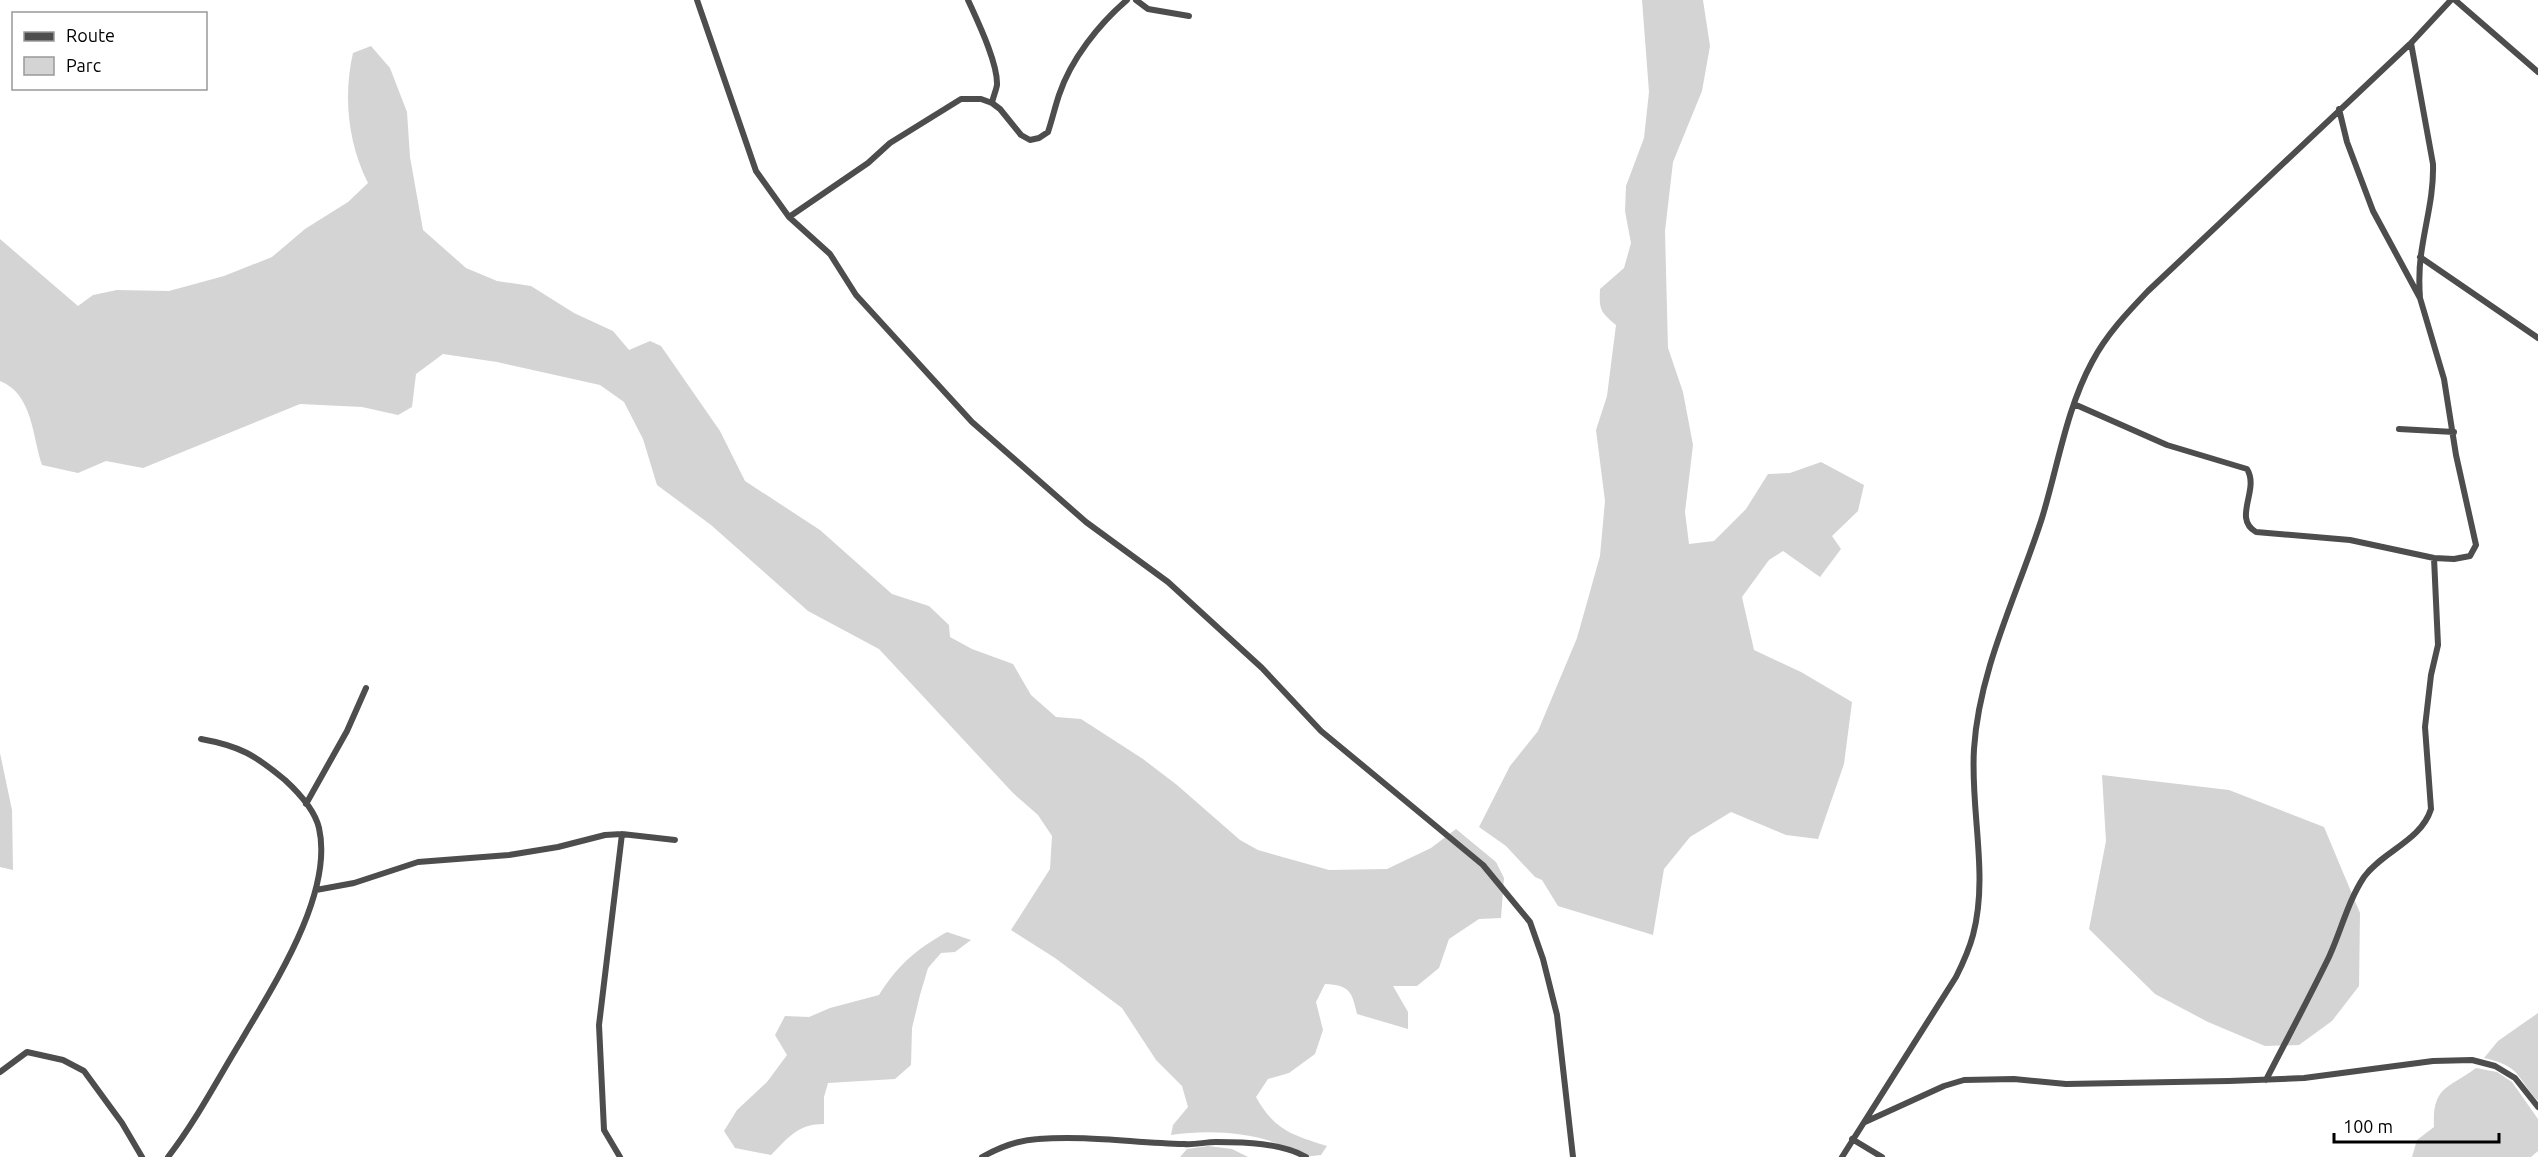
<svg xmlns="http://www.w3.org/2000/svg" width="2538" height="1157" font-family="Ubuntu,sans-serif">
<rect width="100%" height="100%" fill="#fff"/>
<!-- green -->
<path fill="#d4d4d4" d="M1642,0H1703L1710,46L1702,91L1673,162L1665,231L1668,348L1683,392L1693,445L1685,512L1689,544L1714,541L1746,509L1768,474L1790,473L1821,462L1864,485L1858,511L1832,536L1841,549L1820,577L1783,551L1769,560L1742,597L1754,650L1801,672L1852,702L1844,764L1818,839L1786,835L1731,812L1690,837L1664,869L1653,935L1558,906L1542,880L1535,877L1506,846L1479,827L1510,766L1538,731L1577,638L1600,556L1605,501L1596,430L1607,396L1616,325C1600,312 1599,309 1600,289L1624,268L1631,243L1625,211L1626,186L1644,138L1649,92Z
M371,46L390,68L407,112L410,157L423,230L466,268L497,281L531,286L574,313L613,331L629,350L650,341L661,346L720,431L745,481L820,530L892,594L929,606L949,625L950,637L972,649L1013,664L1031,695L1056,717L1081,719L1143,759L1177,785L1240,840L1258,850L1329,870L1387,869L1431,848L1456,829L1496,862L1504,878L1501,918L1479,919L1449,939L1439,968L1417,986H1393L1408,1012V1029L1357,1014C1352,992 1350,985 1325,984L1316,1002L1323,1030L1315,1054L1289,1073L1268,1079L1256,1097C1274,1130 1293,1135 1327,1146L1321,1155L1304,1157C1267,1132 1214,1129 1171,1135L1173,1125L1188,1107L1182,1086L1156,1060L1122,1008L1055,958L1011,930L1050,869L1052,836L1038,815L1013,793L879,649L808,611L711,525L657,485L643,439L624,402L600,385L497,362L443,354L416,374L412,407L398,415L362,407L300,404L143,468L106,461L78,473L42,465C32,436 33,394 0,381V239L78,306L93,295L117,290L169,291L224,276L272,257L305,229L348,202L368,183C348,143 343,96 353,53Z
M0,753L12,810L13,870L0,867Z
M2102,775L2229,790L2324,827L2360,913L2359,986L2332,1021L2299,1045L2265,1046L2208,1022L2155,994L2089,929L2106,841Z
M947,932L971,940L955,952L941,953L928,968L920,995L912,1028L911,1065L895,1079L828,1083L824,1097V1124C798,1124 789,1137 771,1155L735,1148L724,1131L737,1110L767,1082L787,1055L775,1035L785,1016L809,1017L830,1008L879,995C898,965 915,950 947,932Z
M2538,1013V1101C2516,1077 2521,1066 2484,1058L2498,1041Z
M2476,1068L2497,1072L2512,1082L2538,1119V1151L2531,1157H2412L2417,1140L2434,1127C2432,1086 2448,1089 2476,1068Z
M1208,1146L1232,1149L1248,1157H1180L1187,1149Z"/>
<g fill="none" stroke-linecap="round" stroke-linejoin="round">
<!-- street -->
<path stroke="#4d4d4d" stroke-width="6" d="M697,0L756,171L789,217L830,254L856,295L972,422L1086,522L1168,582L1262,668L1321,731L1483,865L1530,922L1543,959L1557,1015L1573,1157
M968,0C977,20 998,63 997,85C996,91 993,97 992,103
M1136,0L1148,9L1189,16
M2455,0L2538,72
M2411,43L2433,164C2434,196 2425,224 2421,255C2419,269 2419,284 2420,298
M789,217L868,163L890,143L961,99H981L992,103L1000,109L1021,135L1030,140L1039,138L1048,132C1052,120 1055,107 1059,95C1071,59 1099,24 1127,0
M2420,257L2538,338
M2074,404L2167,445L2247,469C2260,490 2232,518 2256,532L2350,540L2434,558L2454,559L2470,556L2476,545L2456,455L2444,379L2420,298L2373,211L2347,142L2339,109
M2399,429L2454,432
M306,804L347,731L366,688
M316,890L354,883L418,862L509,855L558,847L605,835L622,834L675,840
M0,1072L27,1052L63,1060L84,1071L122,1123L142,1157
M2266,1080C2287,1039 2309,998 2329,957C2341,931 2348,901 2364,877C2383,851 2421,841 2431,809L2425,727L2431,675L2438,645L2434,558
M1865,1122L1944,1086L1964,1080L2014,1079L2066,1084L2229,1081L2304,1078L2433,1061L2472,1060L2495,1066L2515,1078L2538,1107
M1852,1139L1882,1157
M168,1157C196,1121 217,1080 241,1041C273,986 334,894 319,828C315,811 298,792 285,780C255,755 240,746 201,739
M620,1157L604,1130L599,1025L622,834
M982,1157C1000,1147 1017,1140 1038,1139C1087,1135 1135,1143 1184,1144C1195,1145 1205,1142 1216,1142C1244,1142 1282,1143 1306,1157
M1842,1157L1956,977C1963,963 1969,950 1973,935C1989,875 1970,810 1974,749C1979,669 2018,593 2042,518C2058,466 2066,410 2092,362C2106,335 2127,313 2148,291L2411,43L2451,0"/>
</g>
<!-- legend -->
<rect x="12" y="12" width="195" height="78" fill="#ffffff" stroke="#999999" stroke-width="1.5"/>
<rect x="24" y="32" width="30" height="9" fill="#4d4d4d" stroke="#999999" stroke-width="1.5"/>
<text x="66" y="42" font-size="18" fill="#000000">Route</text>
<rect x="24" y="57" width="30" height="18" fill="#d4d4d4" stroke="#999999" stroke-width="1.5"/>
<text x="66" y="72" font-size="18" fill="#000000">Parc</text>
<!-- scale -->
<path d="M2334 1133v9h165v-9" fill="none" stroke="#000000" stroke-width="3"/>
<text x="2343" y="1133" font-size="18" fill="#000000" stroke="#ffffff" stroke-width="4.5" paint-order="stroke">100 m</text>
</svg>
